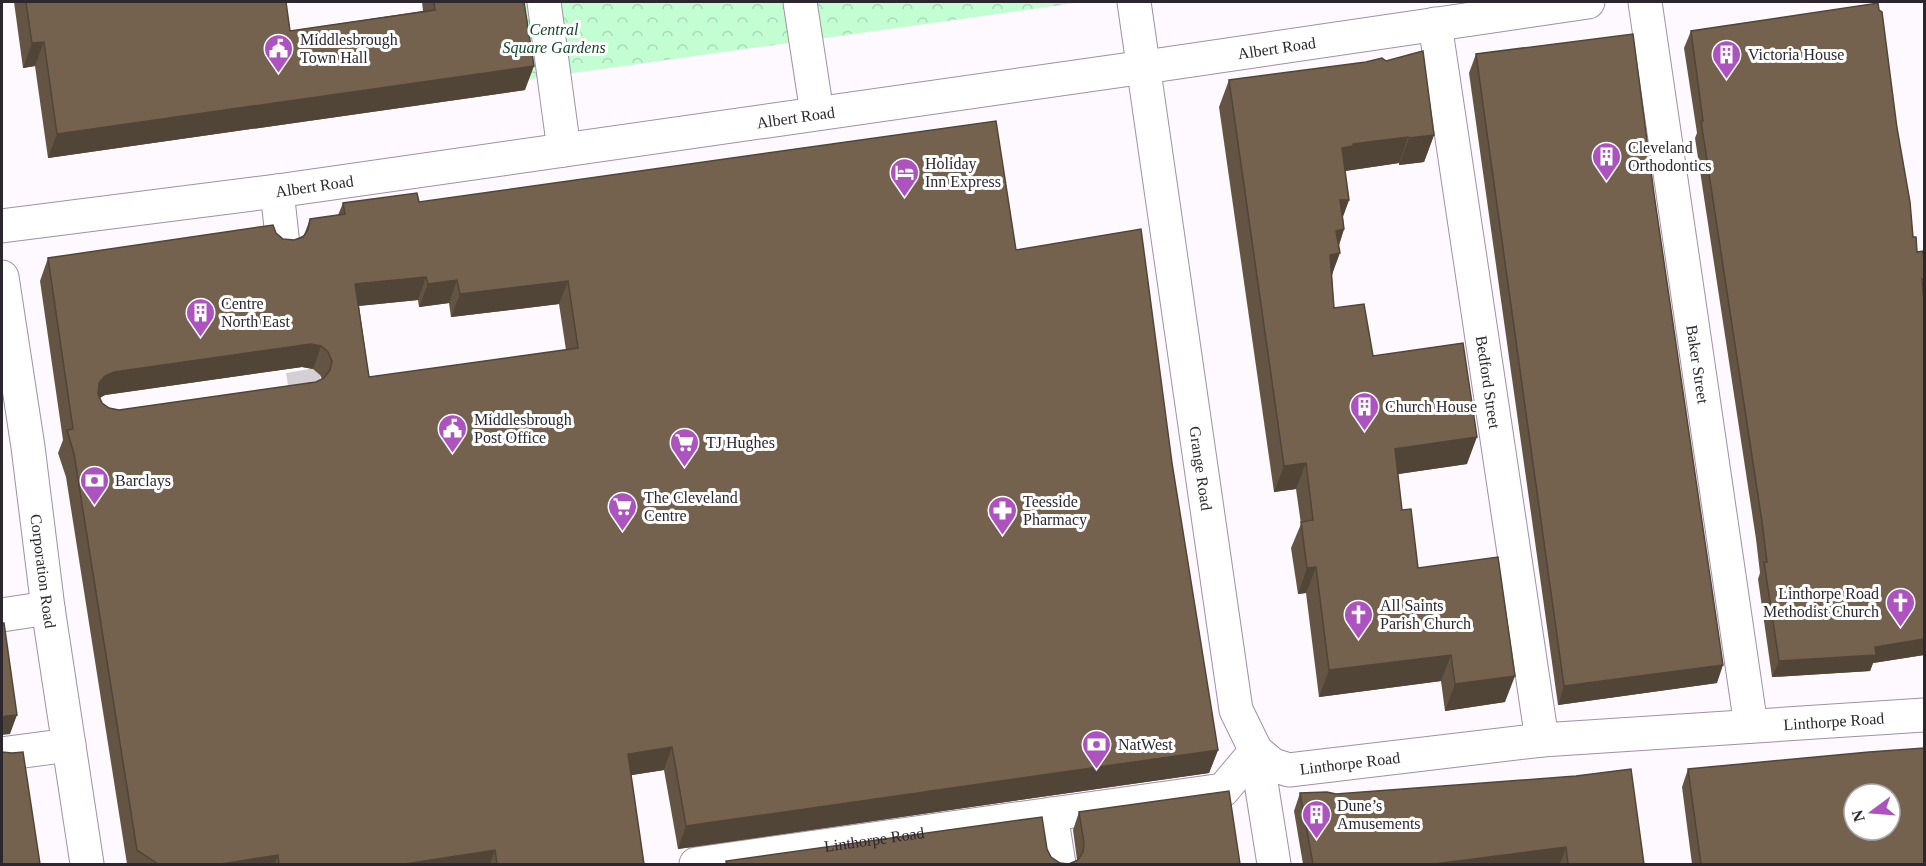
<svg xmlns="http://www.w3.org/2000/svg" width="1926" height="866" font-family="Georgia,serif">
<defs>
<pattern id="park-crowns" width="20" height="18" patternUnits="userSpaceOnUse" patternTransform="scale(1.5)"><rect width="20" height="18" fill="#c3fed3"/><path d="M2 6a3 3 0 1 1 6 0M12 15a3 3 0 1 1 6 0" fill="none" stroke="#a8dab5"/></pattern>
</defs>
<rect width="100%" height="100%" fill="#fdf9fe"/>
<!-- park -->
<path fill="url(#park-crowns)" d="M512,2H1082L523,80Z"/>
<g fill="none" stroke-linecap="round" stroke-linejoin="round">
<!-- minor-tunnel -->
<path stroke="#d3cfd4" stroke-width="33" stroke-dasharray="33 16" stroke-linecap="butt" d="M294,322L305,386"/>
<defs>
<g id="minor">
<path d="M544,2L564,150"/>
<path d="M800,2L817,113"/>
<path id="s1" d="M1134,2L1236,710L1256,751L1274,864"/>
<path id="s2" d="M1645,2L1751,726"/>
<path id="s3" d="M1435,24L1542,740"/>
<path d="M277,191L283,245"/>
<path id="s4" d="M2,226L277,191L1145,67L1588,2"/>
<path id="s5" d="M2,277L28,447L48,608L87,864"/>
<path d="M2,615L48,608"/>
<path id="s6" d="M1256,751L1273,765L1289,770L1542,740L1924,715"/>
<path d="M2,754L69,745"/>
<path d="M1051,814L1059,864"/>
<path id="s7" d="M696,864L1223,790L1256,751"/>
</g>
</defs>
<!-- minor casing -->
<use href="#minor" stroke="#a090a5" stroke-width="35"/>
<!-- minor -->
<use href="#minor" stroke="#fff" stroke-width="33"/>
</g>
<!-- wall -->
<path fill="#645444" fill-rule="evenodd" d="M14,2H286L290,31L423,11L422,2H524L525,90L48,158L35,66L23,68Z
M1691,31L1897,128L1913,237L1923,288L1924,302V655L1873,663L1870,671L1772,677L1758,579L1760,573L1756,539L1695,138L1697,133L1684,48Z
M1476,54L1717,683L1558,705L1469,73Z
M1229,80L1434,135L1424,162L1399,165V163L1345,171L1349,200L1343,217L1344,229L1339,245L1332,276L1334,308L1373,356L1467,464L1398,474L1402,510L1418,568L1505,702L1445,711L1441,681L1319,697L1306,593L1298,594L1291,548L1301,524L1296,489L1274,492L1219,107Z
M419,202L1016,250L1172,463L1218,750L1209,773L678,849L664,770L631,775L644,864H127L66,477L58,453L63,440L40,281L48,258L276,233L283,239L294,240L304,235L310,219L338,215L343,203ZM418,300L419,307L449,303L451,317L559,304L566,350L369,377L359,306ZM302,367L313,369L320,375L322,379L316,382L119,410L109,408L102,403L100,398L105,395Z
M1688,769L1924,864H1692L1682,787Z
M1300,793L1644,864H1303L1294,811Z
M1079,812L1240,864H725L726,861L1047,849L1051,857L1060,863L1069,864L1077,860L1073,830Z"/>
<!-- shaded-wall -->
<path fill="#514537" d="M44,42L35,66L23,68L32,43Z
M534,66L525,90L48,158L57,134Z
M1434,135L1424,162L1399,165L1409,138Z
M1408,137L1399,163L1345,171L1342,148L1353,144Z
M1340,200H1349L1339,226Z
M1344,229L1336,254L1340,253L1330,280L1320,281L1336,231Z
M426,277L418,300L347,307L355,284Z
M457,280L449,303L419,307L428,284Z
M568,281L559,304L451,317L460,294Z
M311,344L321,346L313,369L302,367L105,395L97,399L99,383L105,376L114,372Z
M1477,437L1467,464L1385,476L1395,449Z
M1306,463L1296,489L1274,492L1284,466Z
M1316,567L1306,593L1298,594L1307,568Z
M1924,639V655L1873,663L1870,671L1772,677L1779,661Z
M1451,655L1441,681L1319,697L1329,670Z
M1723,665L1717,683L1558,705L1564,686Z
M1515,676L1505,702L1445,711L1455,684Z
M17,715L10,734L2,735V718L6,716Z
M672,747L664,770L620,777L628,754Z
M1218,750L1209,773L678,849L686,826Z
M1566,847L1560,864H1434Z
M495,850L490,864H405Z
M278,855L275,864H221Z"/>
<!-- building -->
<path fill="#74624f" stroke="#514537" stroke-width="1.5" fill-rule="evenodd" d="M26,2H286L290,31L435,10L434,2H524L534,66L57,134L44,42L32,43Z
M1878,3L1879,10L1882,12L1897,128L1910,202L1913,237H1916L1917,252L1923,251L1924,262V279H1922L1924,302V639L1875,647L1876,655L1779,661L1764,562H1767L1762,522L1701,121H1703L1691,31Z
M1633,34L1654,194L1723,665L1564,686L1476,54Z
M1423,51L1434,135L1409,138L1408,137L1353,144V146L1342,148L1349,200H1340L1344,229L1336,231L1340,253L1330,255L1334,308L1364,304L1373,356L1463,343L1477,437L1395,449L1402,510L1411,509L1418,568L1498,557L1515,676L1455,684L1451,655L1329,670L1316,567L1307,568L1301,522L1313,520L1306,463L1284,466L1229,80L1366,62L1382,58L1386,61Z
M996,121L1016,250L1141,229L1172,463L1218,750L686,826L672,747L628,754L644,864H497L495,850L405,864H279L278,855L221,864H158L137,850L74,454L67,430L73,429L48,258L273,225L276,233L283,239L294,240L303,237L308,230L310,219L345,214L343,203L417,193L419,202ZM426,277L428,284L457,280L460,294L568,281L578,348L369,377L355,284ZM311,344L321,346L328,352L332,361L330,370L324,378L316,382L119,410L109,408L102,403L98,394L99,383L105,376L114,372Z
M2,623H4L17,715L6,716L2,718Z
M1924,748V864H1701L1688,769L1869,752ZM1854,794H1890V830H1854Z
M2,752L12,753L23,752L40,864H2Z
M1631,769L1644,864H1568L1566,847L1434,864H1313L1300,793L1327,792L1336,794L1576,776Z
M1229,791L1240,864H727L726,861L1042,817L1047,849L1051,857L1060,863L1069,864L1078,860L1083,852L1084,843L1079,812Z"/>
<!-- icons -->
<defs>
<symbol id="civic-pin" viewBox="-11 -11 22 30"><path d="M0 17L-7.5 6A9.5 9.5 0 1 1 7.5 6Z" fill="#ac53c0" stroke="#fff"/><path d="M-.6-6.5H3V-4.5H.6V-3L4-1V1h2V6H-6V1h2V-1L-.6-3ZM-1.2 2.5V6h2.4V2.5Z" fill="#fff"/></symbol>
<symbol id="building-pin" viewBox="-11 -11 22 30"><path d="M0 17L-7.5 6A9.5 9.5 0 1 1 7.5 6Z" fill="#ac53c0" stroke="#fff"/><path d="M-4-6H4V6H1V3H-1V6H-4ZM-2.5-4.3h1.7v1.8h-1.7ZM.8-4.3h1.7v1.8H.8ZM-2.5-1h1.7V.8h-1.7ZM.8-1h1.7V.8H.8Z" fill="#fff"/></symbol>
<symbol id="hotel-pin" viewBox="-11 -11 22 30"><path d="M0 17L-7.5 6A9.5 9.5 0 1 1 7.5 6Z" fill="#ac53c0" stroke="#fff"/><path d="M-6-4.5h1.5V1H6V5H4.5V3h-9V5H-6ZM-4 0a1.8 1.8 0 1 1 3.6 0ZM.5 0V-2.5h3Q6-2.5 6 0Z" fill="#fff"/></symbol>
<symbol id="supermarket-pin" viewBox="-11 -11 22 30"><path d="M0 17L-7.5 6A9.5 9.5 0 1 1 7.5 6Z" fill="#ac53c0" stroke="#fff"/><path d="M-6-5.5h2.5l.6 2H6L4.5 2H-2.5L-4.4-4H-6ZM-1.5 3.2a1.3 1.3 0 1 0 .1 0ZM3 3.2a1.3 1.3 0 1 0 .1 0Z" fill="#fff"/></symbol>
<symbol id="bank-pin" viewBox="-11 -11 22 30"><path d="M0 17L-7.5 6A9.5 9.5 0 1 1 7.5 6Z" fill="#ac53c0" stroke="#fff"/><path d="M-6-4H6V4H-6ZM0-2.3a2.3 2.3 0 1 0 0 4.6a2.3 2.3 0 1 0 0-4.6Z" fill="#fff"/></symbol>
<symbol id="pharmacy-pin" viewBox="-11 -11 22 30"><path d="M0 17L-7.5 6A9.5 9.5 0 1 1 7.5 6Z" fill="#ac53c0" stroke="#fff"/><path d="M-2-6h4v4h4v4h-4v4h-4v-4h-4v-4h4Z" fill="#fff"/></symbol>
<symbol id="church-pin" viewBox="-11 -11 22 30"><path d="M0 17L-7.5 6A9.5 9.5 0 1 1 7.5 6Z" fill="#ac53c0" stroke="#fff"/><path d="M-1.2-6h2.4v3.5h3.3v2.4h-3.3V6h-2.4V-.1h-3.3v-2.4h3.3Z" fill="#fff"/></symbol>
</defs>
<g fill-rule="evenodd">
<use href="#civic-pin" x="262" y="32" width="33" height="45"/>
<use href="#building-pin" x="1710" y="38" width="33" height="45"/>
<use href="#building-pin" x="1590" y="140" width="33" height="45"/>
<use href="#hotel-pin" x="888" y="156" width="33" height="45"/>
<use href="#building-pin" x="184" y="296" width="33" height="45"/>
<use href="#building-pin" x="1348" y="390" width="33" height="45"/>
<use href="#civic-pin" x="436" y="412" width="33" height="45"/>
<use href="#supermarket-pin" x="668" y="426" width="33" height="45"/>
<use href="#bank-pin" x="78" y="464" width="33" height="45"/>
<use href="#supermarket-pin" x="606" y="490" width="33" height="45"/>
<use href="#pharmacy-pin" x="986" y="494" width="33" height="45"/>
<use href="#church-pin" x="1884" y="586" width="33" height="45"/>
<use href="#church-pin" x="1342" y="598" width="33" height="45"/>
<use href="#bank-pin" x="1080" y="728" width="33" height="45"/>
<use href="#building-pin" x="1300" y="798" width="33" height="45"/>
</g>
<g text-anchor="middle" stroke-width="6" stroke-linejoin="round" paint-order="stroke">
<!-- park labels -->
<g font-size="16" font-style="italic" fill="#124a29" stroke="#fff">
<text x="554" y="35">Central<tspan x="554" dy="18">Square Gardens</tspan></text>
</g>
<!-- poi labels -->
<g font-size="16" fill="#2c262e" stroke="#fff" text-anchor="start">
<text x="300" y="45">Middlesbrough<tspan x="300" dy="18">Town Hall</tspan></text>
<text x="1748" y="60">Victoria House</text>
<text x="1628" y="153">Cleveland<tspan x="1628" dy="18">Orthodontics</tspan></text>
<text x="925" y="169">Holiday<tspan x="925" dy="18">Inn Express</tspan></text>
<text x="221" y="309">Centre<tspan x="221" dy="18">North East</tspan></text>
<text x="1385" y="412">Church House</text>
<text x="474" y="425">Middlesbrough<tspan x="474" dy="18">Post Office</tspan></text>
<text x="706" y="448">TJ Hughes</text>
<text x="115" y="486">Barclays</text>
<text x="644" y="503">The Cleveland<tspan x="644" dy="18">Centre</tspan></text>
<text x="1023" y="507">Teesside<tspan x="1023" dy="18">Pharmacy</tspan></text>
<text x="1879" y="599" text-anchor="end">Linthorpe Road<tspan x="1879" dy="18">Methodist Church</tspan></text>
<text x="1380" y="611">All Saints<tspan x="1380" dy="18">Parish Church</tspan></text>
<text x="1118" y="750">NatWest</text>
<text x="1337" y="811">Dune’s<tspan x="1337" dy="18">Amusements</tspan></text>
</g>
<!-- street labels -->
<g font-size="16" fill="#2c262e" stroke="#fff">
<text dy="6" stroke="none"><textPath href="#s4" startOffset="1287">Albert Road</textPath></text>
<text dy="6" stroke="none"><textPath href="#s4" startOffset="801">Albert Road</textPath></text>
<text dy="6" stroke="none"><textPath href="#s4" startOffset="315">Albert Road</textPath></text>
<text dy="6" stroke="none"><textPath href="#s2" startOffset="366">Baker Street</textPath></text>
<text dy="6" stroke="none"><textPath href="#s3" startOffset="362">Bedford Street</textPath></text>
<text dy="6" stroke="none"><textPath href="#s1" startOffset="471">Grange Road</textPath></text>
<text dy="6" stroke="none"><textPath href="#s5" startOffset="297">Corporation Road</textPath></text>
<text dy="6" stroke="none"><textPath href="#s6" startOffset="586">Linthorpe Road</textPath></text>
<text dy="6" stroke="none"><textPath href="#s6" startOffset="100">Linthorpe Road</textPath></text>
<text dy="6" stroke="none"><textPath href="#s7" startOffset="180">Linthorpe Road</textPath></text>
</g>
</g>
<!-- border -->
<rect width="1926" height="866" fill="none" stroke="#2c262e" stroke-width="6"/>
<!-- north arrow -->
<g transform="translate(1872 812) rotate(254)"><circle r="28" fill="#ffffff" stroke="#aba8ab" stroke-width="1.5"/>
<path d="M0-4.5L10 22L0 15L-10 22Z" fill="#ac53c0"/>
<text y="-9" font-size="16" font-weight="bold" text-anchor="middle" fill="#2c262e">N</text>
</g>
</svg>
